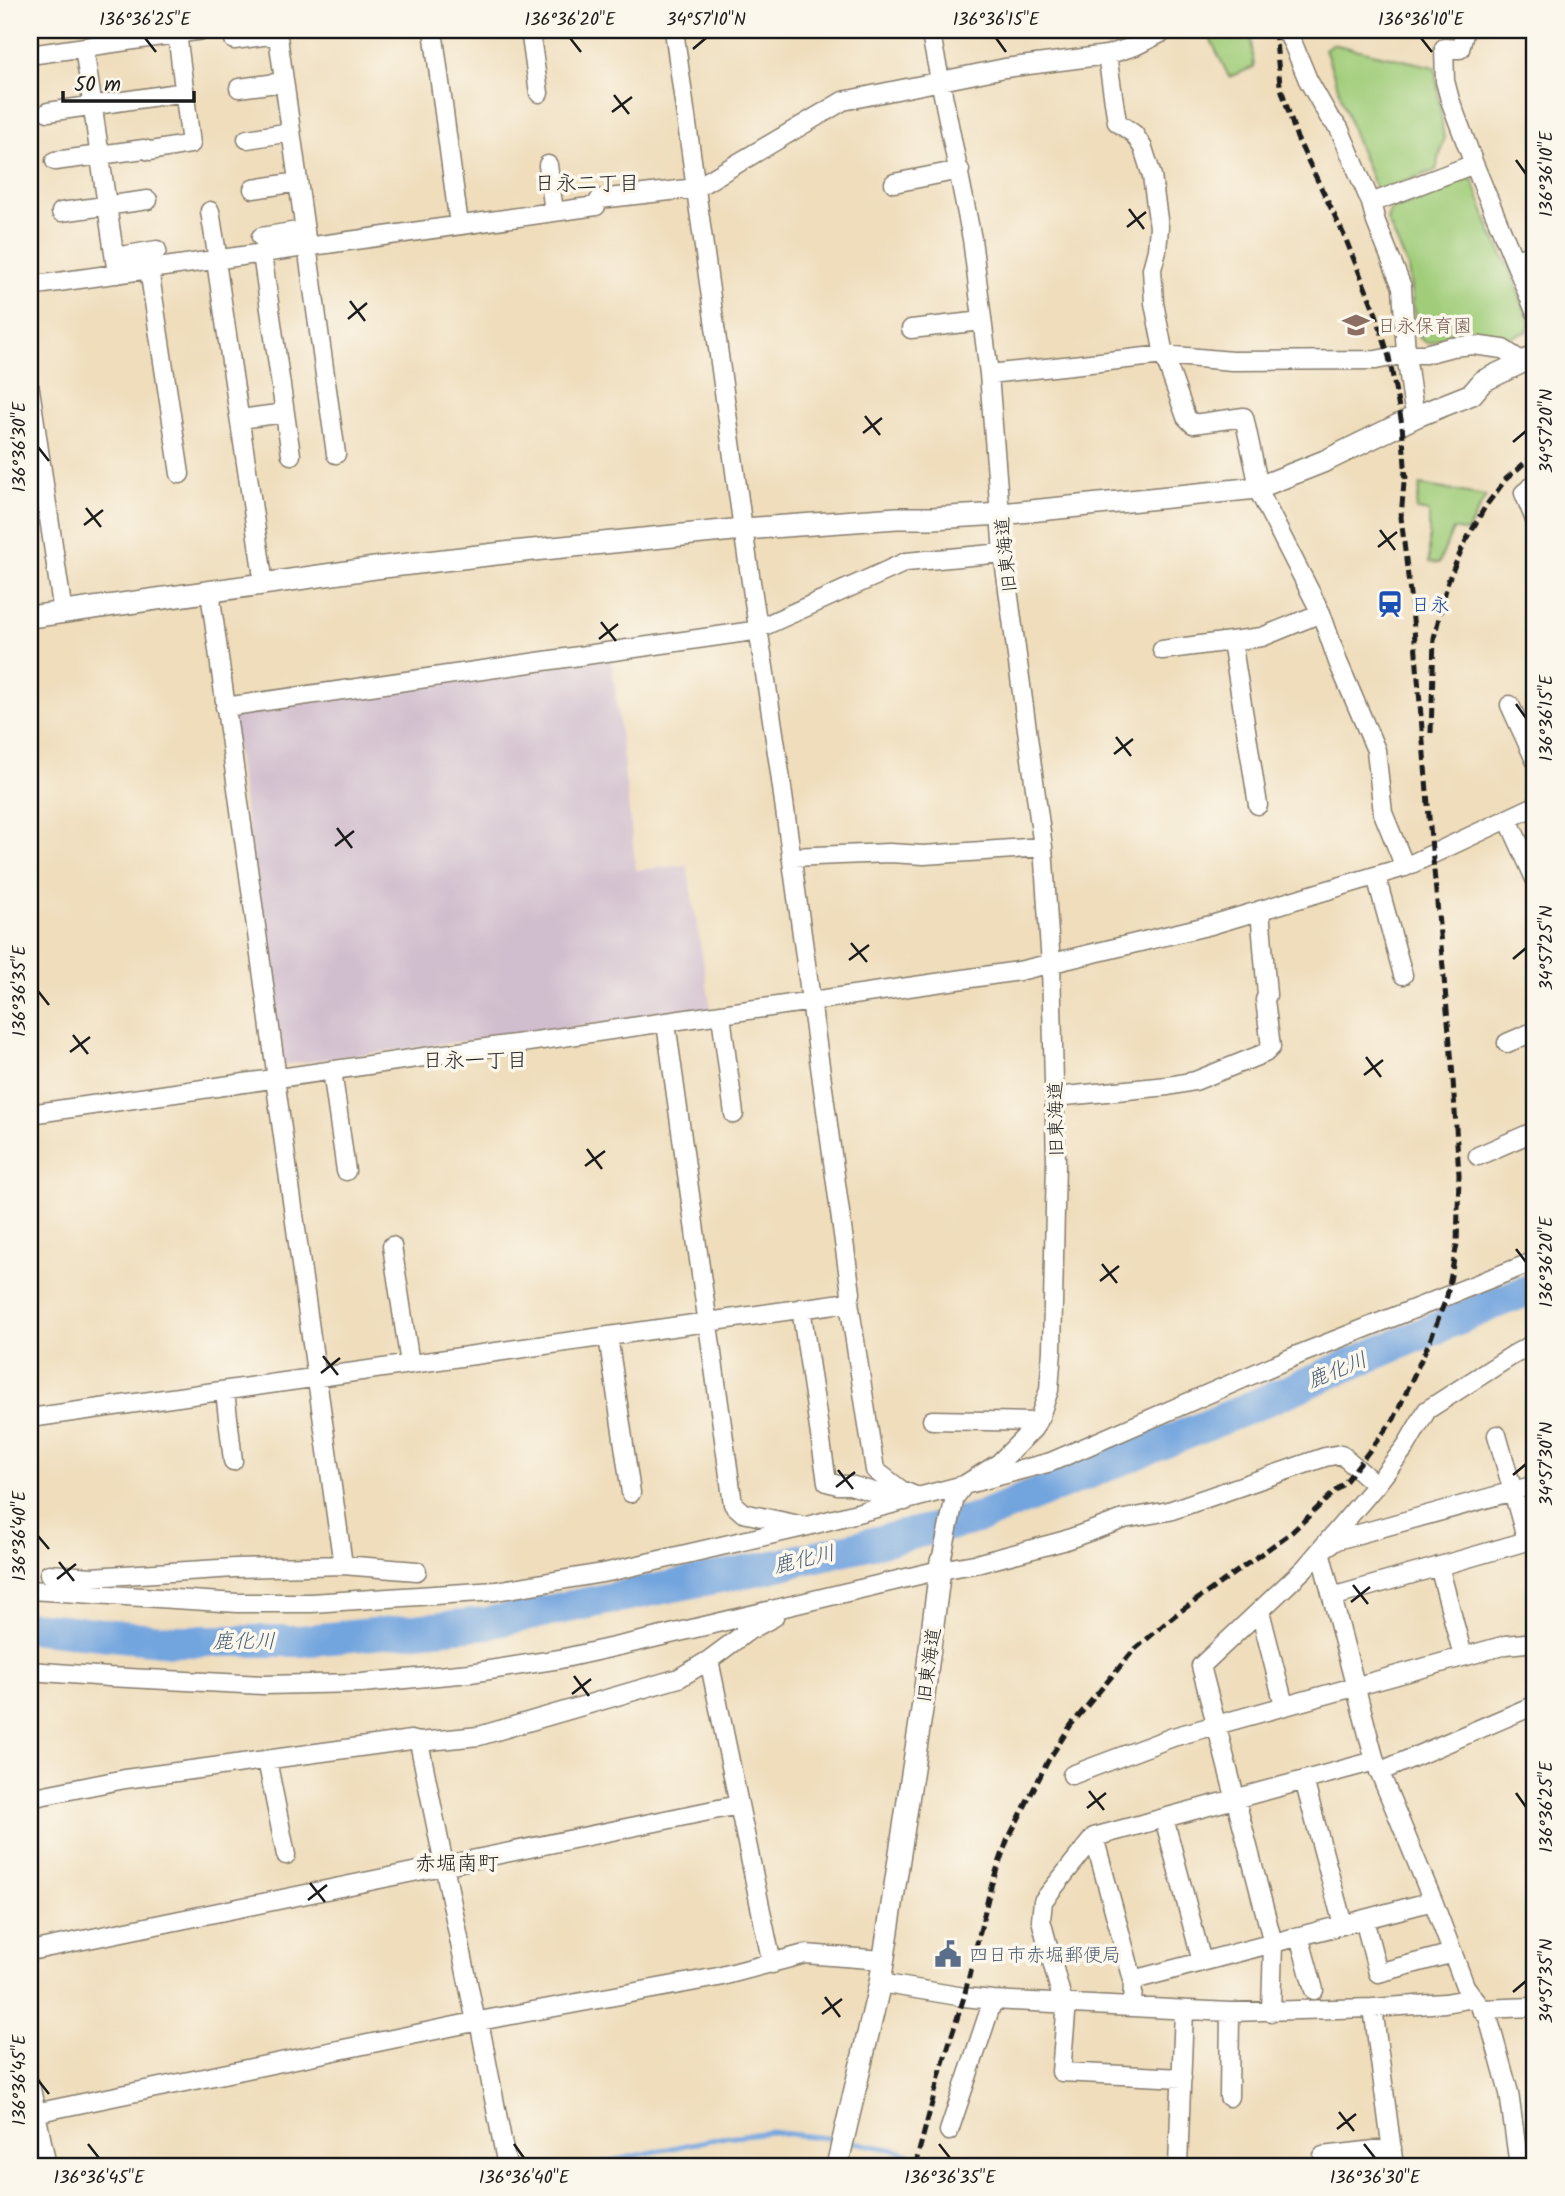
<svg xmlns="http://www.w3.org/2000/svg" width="1565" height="2196" font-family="Kalam,'Klee One',sans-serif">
<rect width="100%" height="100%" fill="#fbf7ec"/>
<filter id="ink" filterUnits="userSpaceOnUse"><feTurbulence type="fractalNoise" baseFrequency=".0143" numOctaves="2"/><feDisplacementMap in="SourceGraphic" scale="14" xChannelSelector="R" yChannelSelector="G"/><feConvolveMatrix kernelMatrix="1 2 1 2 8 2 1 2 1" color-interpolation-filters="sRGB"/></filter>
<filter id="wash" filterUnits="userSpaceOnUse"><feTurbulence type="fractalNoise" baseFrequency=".00686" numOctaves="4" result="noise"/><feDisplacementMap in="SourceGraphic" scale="28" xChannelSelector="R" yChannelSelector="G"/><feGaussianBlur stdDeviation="1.57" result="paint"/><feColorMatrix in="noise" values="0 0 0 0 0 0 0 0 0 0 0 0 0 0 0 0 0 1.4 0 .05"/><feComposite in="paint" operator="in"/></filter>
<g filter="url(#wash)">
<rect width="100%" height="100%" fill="#efddbb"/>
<!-- industrial -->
<path fill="#d0bdcd" d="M611,656L636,870L687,865L711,1009L281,1065L231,712Z"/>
<!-- green -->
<path fill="#a1cd7a" stroke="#5e744b" stroke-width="2" d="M1206,30H1250L1254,67L1229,77Z
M1332,44L1435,67L1444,139L1436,170L1377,192L1355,138L1325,49Z
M1468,179L1473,180L1491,232L1509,267L1530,324L1526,332L1503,340L1475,336H1454L1427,343L1417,336L1408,267L1387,220L1390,210L1450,189L1449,184Z
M1420,485L1486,496L1467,532L1453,529L1439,563L1429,562V512L1416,510Z"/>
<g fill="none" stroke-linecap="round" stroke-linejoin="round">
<!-- stream -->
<path stroke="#72a4de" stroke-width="5" d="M847,2141L896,2150L941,2166
M586,2166L725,2137L771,2132L837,2139"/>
<!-- river -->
<path stroke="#72a4de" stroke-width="32" d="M30,1627L172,1641H300L487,1623L770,1567L975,1519L1208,1425L1500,1301L1535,1288"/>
</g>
</g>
<g filter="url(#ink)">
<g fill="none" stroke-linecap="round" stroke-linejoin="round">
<defs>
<path id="minor" d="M277,30L336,454
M433,30L459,225
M530,30L539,93
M674,30L743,529L779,766L851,1293L849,1302L875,1470L901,1490L918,1497
M930,30L972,239L989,374L1003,553L1043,847L1051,965L1056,1161L1052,1350L1049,1390L1040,1416L1033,1429L999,1463L964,1485L955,1497L941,1561
M1286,30L1294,46L1308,80L1329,117L1339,128L1371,203
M234,40L277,34
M84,47L117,274
M30,55L203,30
M1107,55L1117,122L1134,134L1143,148L1152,176L1159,227L1157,250L1152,269L1154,303L1164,355L1186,417L1193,424L1244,417L1259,487
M239,88L284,82
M48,112L185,92
M247,139L291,132
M55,161L144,149L150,151L191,144L177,33
M1474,164L1535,311
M548,165L554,212
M894,183L960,170
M253,189L298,182
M210,211L218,260
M61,212L148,200
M261,237L304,230
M262,254L291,455
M115,257L157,250
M1514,260L1535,254
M216,261L264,584
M149,269L180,474
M30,286L596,206L600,199L696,188L843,101L1005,68L1107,55L1135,46L1167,30
M911,329L982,321
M989,374L1164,355L1232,361L1376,360L1406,354H1425L1452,347L1473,345L1503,349L1523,362
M30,389L63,613
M1417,416L1413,404L1406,354L1402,287L1376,222L1371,203L1474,164L1450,100L1445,81L1444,48L1460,49L1465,30
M240,419L285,413
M1535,484L1524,493L1535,520
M210,592L277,1079
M1232,641L1258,805
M1162,650L1262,637L1321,613
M1510,705L1535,760
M225,707L753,631L906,562L1003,553
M1508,819L1535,879
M791,857L889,853L924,855L1043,847
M1405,867L1535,806
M1376,876L1403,975
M721,1015L734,1114
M666,1023L733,1504L743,1513L799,1525
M1507,1043L1535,1031
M332,1070L346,1171
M275,1079L343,1565
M1055,1097L1168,1086L1195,1081L1265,1053L1271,1047L1265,1000L1267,995L1260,910
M30,1114L1019,971L1211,925L1405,867L1383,813L1376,750L1338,662L1321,613L1257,488
M1478,1156L1535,1131
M392,1246L410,1364
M801,1308L827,1482L838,1485H850L905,1501
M608,1336L631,1493
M225,1392L233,1461
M30,1418L849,1302
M932,1420L1037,1422
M1439,1566L1463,1656
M49,1574L92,1577L235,1568L343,1565L417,1571
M30,1590L238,1603H311L496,1591L608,1572L804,1527L1051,1462L1300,1354L1535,1261
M1332,1597L1527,1541L1497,1435
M1260,1611L1284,1705
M709,1660L772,1964
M30,1671L109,1677L263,1685L362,1683L470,1673L560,1659L641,1641L940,1570L980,1563L1063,1541L1124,1519L1169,1511L1325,1457L1341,1454L1376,1485L1406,1446L1427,1410L1513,1355L1535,1343
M419,1742L476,2022
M267,1760L286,1855
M1379,1772L1535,1705
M1072,1775L1173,1737L1506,1645L1535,1642
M1304,1780L1343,1925
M30,1798L125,1779L411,1740L419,1742L479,1736L679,1678L709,1660L748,1631L774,1617
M1164,1818L1202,1962
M1094,1837L1133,1980L1132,2007
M1364,1919L1378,1973L1453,1953
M1299,1936L1314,1990
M30,1951L738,1805
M1133,1980L1433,1901
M880,1983L964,1997L993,2000L1230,2012L1373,2008L1445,2003L1474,1998
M1373,2008L1394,2166
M1481,2009L1535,2007
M1271,2012L1273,1943L1201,1666L1304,1569L1376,1485
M479,2021L507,2166
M1182,2078L1061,2072L1066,2014L1041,1920L1043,1901L1094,1837L1375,1761
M30,2084L47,2166
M1229,2097L1230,2012
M30,2114L479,2021L718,1977L805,1954L883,1960
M949,2131L993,2000
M1323,2156L1392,2148
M1178,2166L1184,2010
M1519,2166L1509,2093L1488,2017L1465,1986L1433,1901L1375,1761L1320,1551L1337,1540L1535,1485"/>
<path id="tertiary" d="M30,617L375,568L513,552L743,529L897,518H933L1001,514L1257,488L1325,461L1417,416L1472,394L1483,381L1535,356
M837,2166L880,1983L923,1703L941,1561"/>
</defs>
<!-- minor casing -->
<use href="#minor" stroke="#867c6c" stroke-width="21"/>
<!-- tertiary casing -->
<use href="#tertiary" stroke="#867c6c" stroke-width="24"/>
<!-- minor -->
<use href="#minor" stroke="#fff" stroke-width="18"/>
<!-- tertiary -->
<use href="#tertiary" stroke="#fff" stroke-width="21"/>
<!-- rail -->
<path stroke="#1c1c1c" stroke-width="5" stroke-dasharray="10 5" stroke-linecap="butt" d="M1275,30L1280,85L1297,138L1344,235L1376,314L1389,357L1402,424L1406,479
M1431,733L1434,638L1448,581L1464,544L1485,507L1506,479L1535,454
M915,2166L942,2066L964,1997L991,1886L1007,1841L1048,1761L1071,1725L1133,1651L1174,1616L1292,1532L1346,1481L1394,1419L1431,1338L1447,1296L1457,1244L1459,1175L1452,1064L1429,817L1414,628L1401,517L1405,471"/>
</g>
</g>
<!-- ticks -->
<path fill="none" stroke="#1c1c1c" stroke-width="2.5" d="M145,38L156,52M570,38L581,52M996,38L1006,52M1421,38L1432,52M693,49L706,38M614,95L629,114M612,112L632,97M1516,160L1526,174M1129,209L1144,229M1127,227L1146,212M350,301L365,321M348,319L367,303M865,416L880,435M863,433L882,418M1513,442L1526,431M38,447L49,461M86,508L101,527M84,525L103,510M1380,530L1395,550M1378,547L1397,532M601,622L616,641M599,639L618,624M1516,704L1526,718M1116,737L1131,756M1114,754L1133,739M337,828L352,848M335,846L354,831M851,943L867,962M1513,959L1526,948M849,960L869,945M38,991L49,1005M73,1035L88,1054M70,1052L90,1037M1366,1057L1381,1077M1364,1075L1383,1060M587,1149L602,1169M585,1166L605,1151M1516,1249L1526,1262M1102,1264L1117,1283M1100,1281L1119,1266M323,1356L338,1375M321,1373L340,1358M838,1470L853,1489M1513,1475L1526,1464M836,1487L855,1472M38,1536L49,1549M59,1562L74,1581M57,1579L76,1564M1353,1585L1368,1604M1351,1602L1370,1587M574,1676L589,1696M572,1694L591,1679M1089,1791L1104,1810M1516,1793L1526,1807M1087,1808L1106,1793M310,1883L325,1902M308,1900L327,1885M1513,1992L1526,1981M825,1997L840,2017M822,2014L842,1999M38,2080L49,2094M1339,2112L1354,2131M1337,2129L1356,2114M88,2144L99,2158M514,2144L524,2158M939,2144L950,2158M1364,2144L1375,2158"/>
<!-- icons -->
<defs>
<symbol id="school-bare" viewBox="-9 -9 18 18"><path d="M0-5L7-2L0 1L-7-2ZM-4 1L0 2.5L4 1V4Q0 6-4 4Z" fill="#8d6e63" stroke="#fbf7ec" stroke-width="2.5" paint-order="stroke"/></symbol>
<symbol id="station-bare" viewBox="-9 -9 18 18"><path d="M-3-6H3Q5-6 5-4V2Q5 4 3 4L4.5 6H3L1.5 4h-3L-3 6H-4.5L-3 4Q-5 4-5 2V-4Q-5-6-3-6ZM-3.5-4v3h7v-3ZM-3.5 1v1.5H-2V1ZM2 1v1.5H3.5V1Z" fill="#1a4fb4" stroke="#fbf7ec" stroke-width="2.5" paint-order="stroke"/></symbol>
<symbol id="civic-bare" viewBox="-9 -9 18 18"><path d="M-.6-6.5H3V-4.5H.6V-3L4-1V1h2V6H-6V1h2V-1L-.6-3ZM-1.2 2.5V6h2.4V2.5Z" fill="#5c6f8a" stroke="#fbf7ec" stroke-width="2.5" paint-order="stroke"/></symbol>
</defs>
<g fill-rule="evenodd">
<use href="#school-bare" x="1337" y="306" width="38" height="38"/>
<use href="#station-bare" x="1371" y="585" width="38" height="38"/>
<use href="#civic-bare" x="929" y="1935" width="38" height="38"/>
</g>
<g text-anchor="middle" stroke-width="7" stroke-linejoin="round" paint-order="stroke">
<!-- education labels -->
<g font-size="19" fill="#785e54" stroke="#fbf7ec" text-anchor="start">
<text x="1377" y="332">日永保育園</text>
</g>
<!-- street labels -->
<g font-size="19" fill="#1c1c1c" stroke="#fbf7ec">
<text transform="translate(1005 555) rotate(-96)" y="7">旧東海道</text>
<text transform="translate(1055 1119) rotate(-91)" y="7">旧東海道</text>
<text transform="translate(928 1665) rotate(-82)" y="7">旧東海道</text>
</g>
<!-- transit labels -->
<g font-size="19" fill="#164399" stroke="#fbf7ec" text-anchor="start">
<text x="1411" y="611">日永</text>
</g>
<!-- service labels -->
<g font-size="19" fill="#4e5e75" stroke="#fbf7ec" text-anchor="start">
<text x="969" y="1961">四日市赤堀郵便局</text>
</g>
<!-- neighbourhood labels -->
<g font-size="21" fill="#1c1c1c" stroke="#fbf7ec">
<text x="587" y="190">日永二丁目</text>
<text x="475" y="1067">日永一丁目</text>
<text x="457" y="1870">赤堀南町</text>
</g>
<!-- water labels -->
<g font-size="21" font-style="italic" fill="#435973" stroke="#fbf7ec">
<text transform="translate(1337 1370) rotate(-22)" y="7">鹿化川</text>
<text transform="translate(804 1559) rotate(-13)" y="7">鹿化川</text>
<text x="244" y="1648">鹿化川</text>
</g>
</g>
<!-- margin -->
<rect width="1565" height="2196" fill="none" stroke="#fbf7ec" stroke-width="77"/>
<!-- scale -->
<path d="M63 91v10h131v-10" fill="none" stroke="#1c1c1c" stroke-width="3.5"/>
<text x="74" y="91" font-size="21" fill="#1c1c1c" stroke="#fbf7ec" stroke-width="5" paint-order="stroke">50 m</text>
<rect x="38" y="38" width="1488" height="2120" fill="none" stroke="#1c1c1c" stroke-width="2.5"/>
<g font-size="18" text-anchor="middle" fill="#1c1c1c">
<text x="145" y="25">136°36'25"E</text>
<text x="570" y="25">136°36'20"E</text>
<text x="706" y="25">34°57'10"N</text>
<text x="996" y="25">136°36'15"E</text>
<text x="1421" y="25">136°36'10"E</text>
<text transform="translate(1546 174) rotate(-90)" y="6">136°36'10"E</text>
<text transform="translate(1546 431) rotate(-90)" y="6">34°57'20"N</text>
<text transform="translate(19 447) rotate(-90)" y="6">136°36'30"E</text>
<text transform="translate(1546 718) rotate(-90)" y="6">136°36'15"E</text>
<text transform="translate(1546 948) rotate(-90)" y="6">34°57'25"N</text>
<text transform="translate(19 991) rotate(-90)" y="6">136°36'35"E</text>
<text transform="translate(1546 1262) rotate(-90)" y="6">136°36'20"E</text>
<text transform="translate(1546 1464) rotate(-90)" y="6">34°57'30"N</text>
<text transform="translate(19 1536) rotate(-90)" y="6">136°36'40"E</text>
<text transform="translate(1546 1807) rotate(-90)" y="6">136°36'25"E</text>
<text transform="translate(1546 1981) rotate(-90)" y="6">34°57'35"N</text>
<text transform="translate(19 2080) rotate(-90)" y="6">136°36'45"E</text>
<text x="99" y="2183">136°36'45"E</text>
<text x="524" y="2183">136°36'40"E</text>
<text x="950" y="2183">136°36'35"E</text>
<text x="1375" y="2183">136°36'30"E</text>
</g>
</svg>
